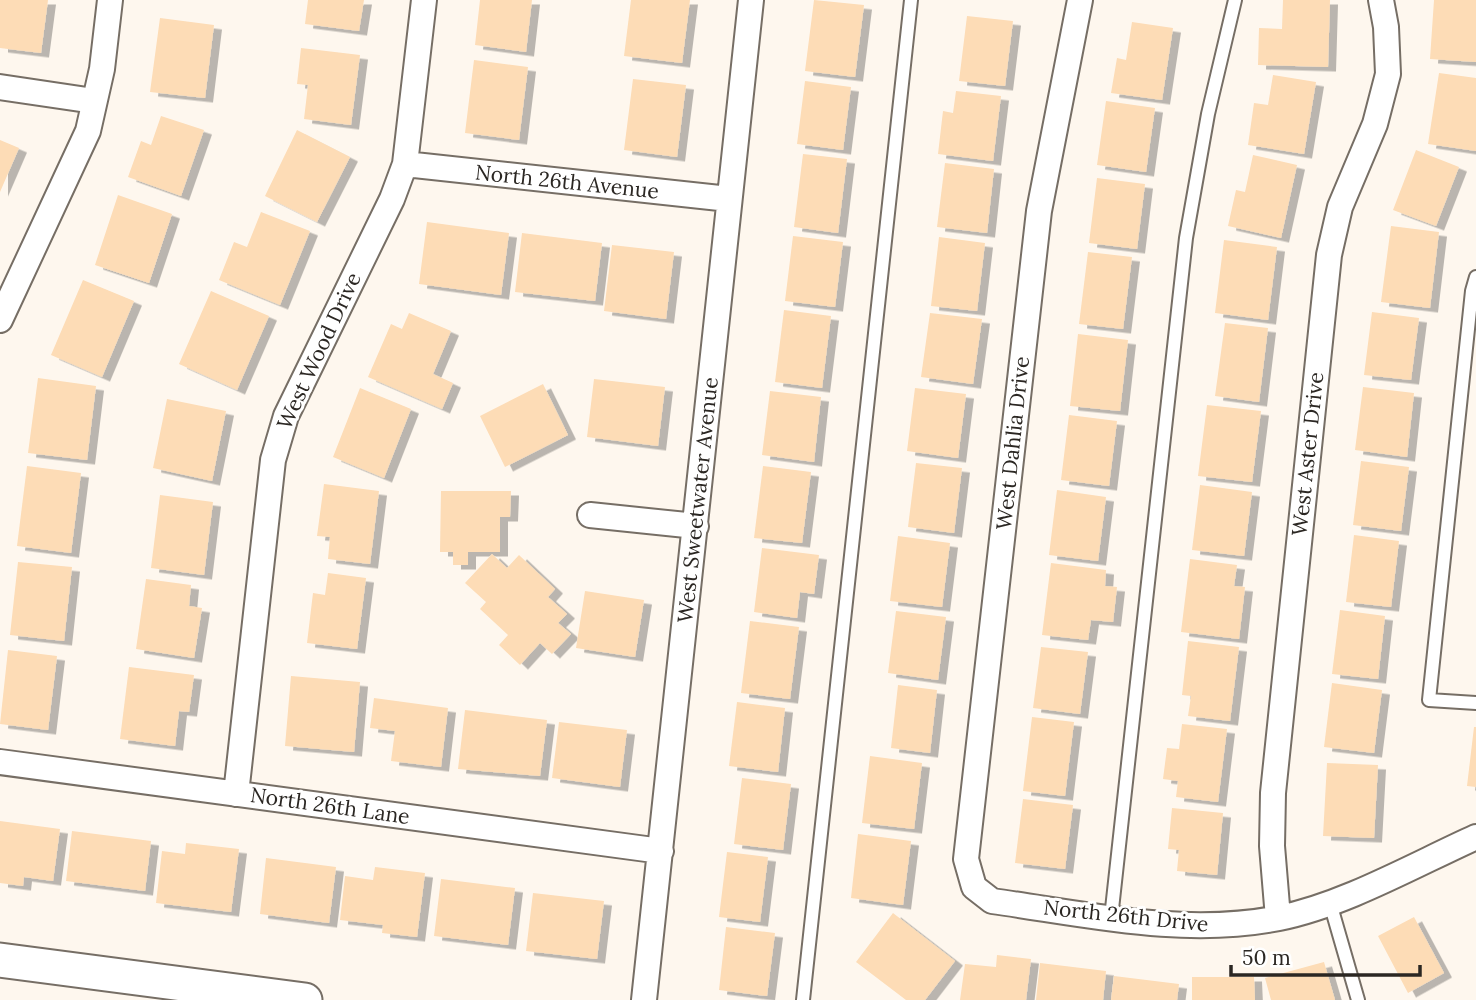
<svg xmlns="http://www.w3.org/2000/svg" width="1476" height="1000" font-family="Lora,serif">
<defs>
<filter id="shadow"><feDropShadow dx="8" dy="4.5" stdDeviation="0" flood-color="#0004"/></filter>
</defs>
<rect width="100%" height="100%" fill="#fef7ee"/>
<!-- building -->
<path fill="#fddcb6" filter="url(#shadow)" d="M0,0H48L41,53L0,48Z
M308,0H364L359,31L305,24Z
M480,0H532L526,52L475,45Z
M631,0H690L682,63L624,56Z
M814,0L864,5L855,77L805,71Z
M1283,0H1330L1328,67L1258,65L1259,28L1282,29Z
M1434,0H1476V62L1430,59Z
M967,16L1013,21L1005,86L959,81Z
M160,18L214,25L205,98L150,92Z
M1132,22L1173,28L1162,100L1111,93L1117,58L1126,60Z
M301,48L360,55L351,125L304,119L308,85L297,84Z
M474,60L528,67L519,140L465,133Z
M1439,73L1476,78V151L1428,144Z
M1273,75L1316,82L1304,154L1248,145L1254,103L1268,105Z
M633,79L686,85L677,157L624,150Z
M805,81L851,87L843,150L797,144Z
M956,91L1001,96L993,161L938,154L943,111L953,113Z
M1106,101L1155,108L1146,172L1097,165Z
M161,116L204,130L181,196L128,177L141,141L151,145Z
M297,130L350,157L317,222L265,196Z
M0,140L19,148L0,192Z
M1416,150L1459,167L1436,226L1393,210Z
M803,154L847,159L838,233L794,227Z
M1253,155L1297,165L1281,238L1228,226L1236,190L1245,192Z
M945,163L994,169L987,233L937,227Z
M1097,178L1145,184L1137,249L1089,243Z
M118,195L172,214L149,283L95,265Z
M261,212L310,231L280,305L219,280L234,242L247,247Z
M427,222L509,233L501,295L419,284Z
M1391,226L1439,232L1430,308L1381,302Z
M522,233L602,243L595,301L515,292Z
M793,236L843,242L835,307L785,301Z
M939,237L985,243L977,311L931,306Z
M1224,240L1277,247L1268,320L1215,313Z
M612,245L674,252L666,319L604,311Z
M1088,252L1132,257L1123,329L1079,324Z
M83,280L134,301L102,377L51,355Z
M211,291L269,316L237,390L179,364Z
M784,310L831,316L822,388L775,382Z
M1372,312L1419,318L1411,380L1364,375Z
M409,313L451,331L433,374L453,383L442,409L368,377L391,324L402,329Z
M930,313L982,319L973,384L921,377Z
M1225,323L1268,328L1259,402L1215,396Z
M1078,334L1128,340L1120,411L1070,406Z
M38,378L96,386L87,460L28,453Z
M594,379L665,387L658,446L587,437Z
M543,384L568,435L505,467L480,416Z
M1363,387L1414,393L1407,457L1355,450Z
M360,388L411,409L384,478L333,457Z
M915,388L966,394L958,458L907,451Z
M770,391L821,397L814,462L762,455Z
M167,399L226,411L212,481L153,468Z
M1207,405L1261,411L1252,482L1198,476Z
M1069,415L1117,421L1109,486L1061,480Z
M1361,461L1409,467L1401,531L1353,525Z
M916,463L962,468L954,533L908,527Z
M27,466L81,473L71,553L17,546Z
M763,466L811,472L802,543L754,538Z
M324,484L379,491L370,564L328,559L330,537L317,536Z
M1200,485L1252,492L1244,556L1192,550Z
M1057,490L1106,497L1098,561L1049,555Z
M441,491H511L510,517H500V552H468V565H453V552H440Z
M160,495L213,502L204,575L151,568Z
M1354,535L1399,541L1391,607L1346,602Z
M898,536L950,543L942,607L890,601Z
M762,548L819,555L814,594L800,592L797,618L754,612Z
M492,554L507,568L519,555L555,589L548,597L567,614L558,623L571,634L552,654L540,643L520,665L499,645L508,635L480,609L486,602L465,583Z
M1190,559L1237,565L1234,586L1245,587L1239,639L1181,632Z
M18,562L72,567L64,641L10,635Z
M1051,563L1106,570L1105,586L1117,587L1113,622L1091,620L1088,640L1042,635Z
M328,573L366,578L357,649L307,643L313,593L325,595Z
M146,579L191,585L189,606L202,608L194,658L136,649Z
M585,591L644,600L635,657L576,648Z
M1340,610L1385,616L1378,679L1332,674Z
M896,611L946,617L938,680L888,673Z
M750,621L799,627L790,699L741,693Z
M1188,641L1239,647L1230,721L1188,716L1191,696L1182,695Z
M1041,647L1088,652L1080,714L1033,708Z
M8,650L57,656L48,730L0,724Z
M129,667L194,675L189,712L179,711L175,746L120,739Z
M291,676L360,682L354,752L285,746Z
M1332,683L1382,690L1374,753L1324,747Z
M898,685L937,690L930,753L891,748Z
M374,698L448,708L441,767L391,761L395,731L370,728Z
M737,702L785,708L778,772L729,766Z
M465,710L547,720L540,776L458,769Z
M1032,717L1074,722L1065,796L1023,791Z
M559,722L627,730L620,787L552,778Z
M1182,724L1227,729L1218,802L1176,797L1178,781L1163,779L1167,748L1179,749Z
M1474,727H1476V787L1467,786Z
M870,756L922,763L914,829L862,823Z
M1327,763L1378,765L1374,838L1323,836Z
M742,778L791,784L783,850L734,844Z
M1023,799L1073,805L1065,869L1015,863Z
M1172,808L1223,813L1217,875L1177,871L1179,850L1168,849Z
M0,821L60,829L53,881L24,877L23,886L0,883Z
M72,831L151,841L145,891L66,881Z
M858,834L911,841L903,905L851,898Z
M186,843L239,849L231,912L156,903L162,851L185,854Z
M727,852L768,857L760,922L719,917Z
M266,858L336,867L329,923L260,914Z
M375,867L425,873L417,937L382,933L383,925L340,920L345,876L373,880Z
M441,879L515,888L508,945L434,936Z
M533,893L604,901L597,959L526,951Z
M893,913L955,961L925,1000H906L856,962Z
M1414,917L1444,973L1408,993L1378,936Z
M726,927L775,933L767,996L719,990Z
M997,955L1031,959L1026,1000H960L965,964L996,967Z
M1324,962L1335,1000H1271L1265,978Z
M1040,963L1106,971L1103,1000H1036Z
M1114,976L1179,984L1177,1000H1111Z
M1192,977H1254L1255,1000H1192Z"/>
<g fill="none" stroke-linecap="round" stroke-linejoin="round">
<defs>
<path id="service" d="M1476,277L1472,291L1429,700L1476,703
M1330,903L1358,1000
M1111,918L1186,238L1208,114L1235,0
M803,1000L911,0"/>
<path id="minor" d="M1080,0L1039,211L966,859L974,887L992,901C1086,914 1184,937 1279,918C1344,905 1414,865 1476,837
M0,87L94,101
M405,164L729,199
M0,320L88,131L102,69L110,0
M590,515L696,526
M0,762L661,851
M236,794L273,460L286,416L392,199L405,164L424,0
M1278,918L1272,846L1273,793L1329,255L1340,207L1375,124L1388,74L1386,27L1381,0
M644,1000L751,0"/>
<path id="secondary" d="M0,960L305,1000"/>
</defs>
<!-- service casing -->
<use href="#service" stroke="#766e65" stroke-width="16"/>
<!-- minor casing -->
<use href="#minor" stroke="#766e65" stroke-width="28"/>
<!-- secondary casing -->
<use href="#secondary" stroke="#766e65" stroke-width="37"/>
<!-- service -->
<use href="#service" stroke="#fff" stroke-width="12"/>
<!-- minor -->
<use href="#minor" stroke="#fff" stroke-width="24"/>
<!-- secondary -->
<use href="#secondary" stroke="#fff" stroke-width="33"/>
</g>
<g text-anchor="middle" stroke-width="6" stroke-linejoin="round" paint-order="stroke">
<!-- street labels -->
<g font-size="21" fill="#2b2723" stroke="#fff">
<text transform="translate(567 182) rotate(6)" y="7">North 26th Avenue</text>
<text transform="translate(319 351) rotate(-65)" y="7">West Wood Drive</text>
<text transform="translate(1013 443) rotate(-84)" y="7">West Dahlia Drive</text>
<text transform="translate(1308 454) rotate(-84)" y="7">West Aster Drive</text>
<text transform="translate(698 500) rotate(-84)" y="7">West Sweetwater Avenue</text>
<text transform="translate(330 806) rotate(8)" y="7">North 26th Lane</text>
<text transform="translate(1126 916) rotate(6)" y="7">North 26th Drive</text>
</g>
</g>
<!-- scale -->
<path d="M1231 965v10h189v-10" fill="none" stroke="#2b2723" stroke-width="3.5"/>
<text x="1242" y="965" font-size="21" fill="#2b2723" stroke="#ffffff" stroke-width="5" paint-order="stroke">50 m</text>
</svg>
